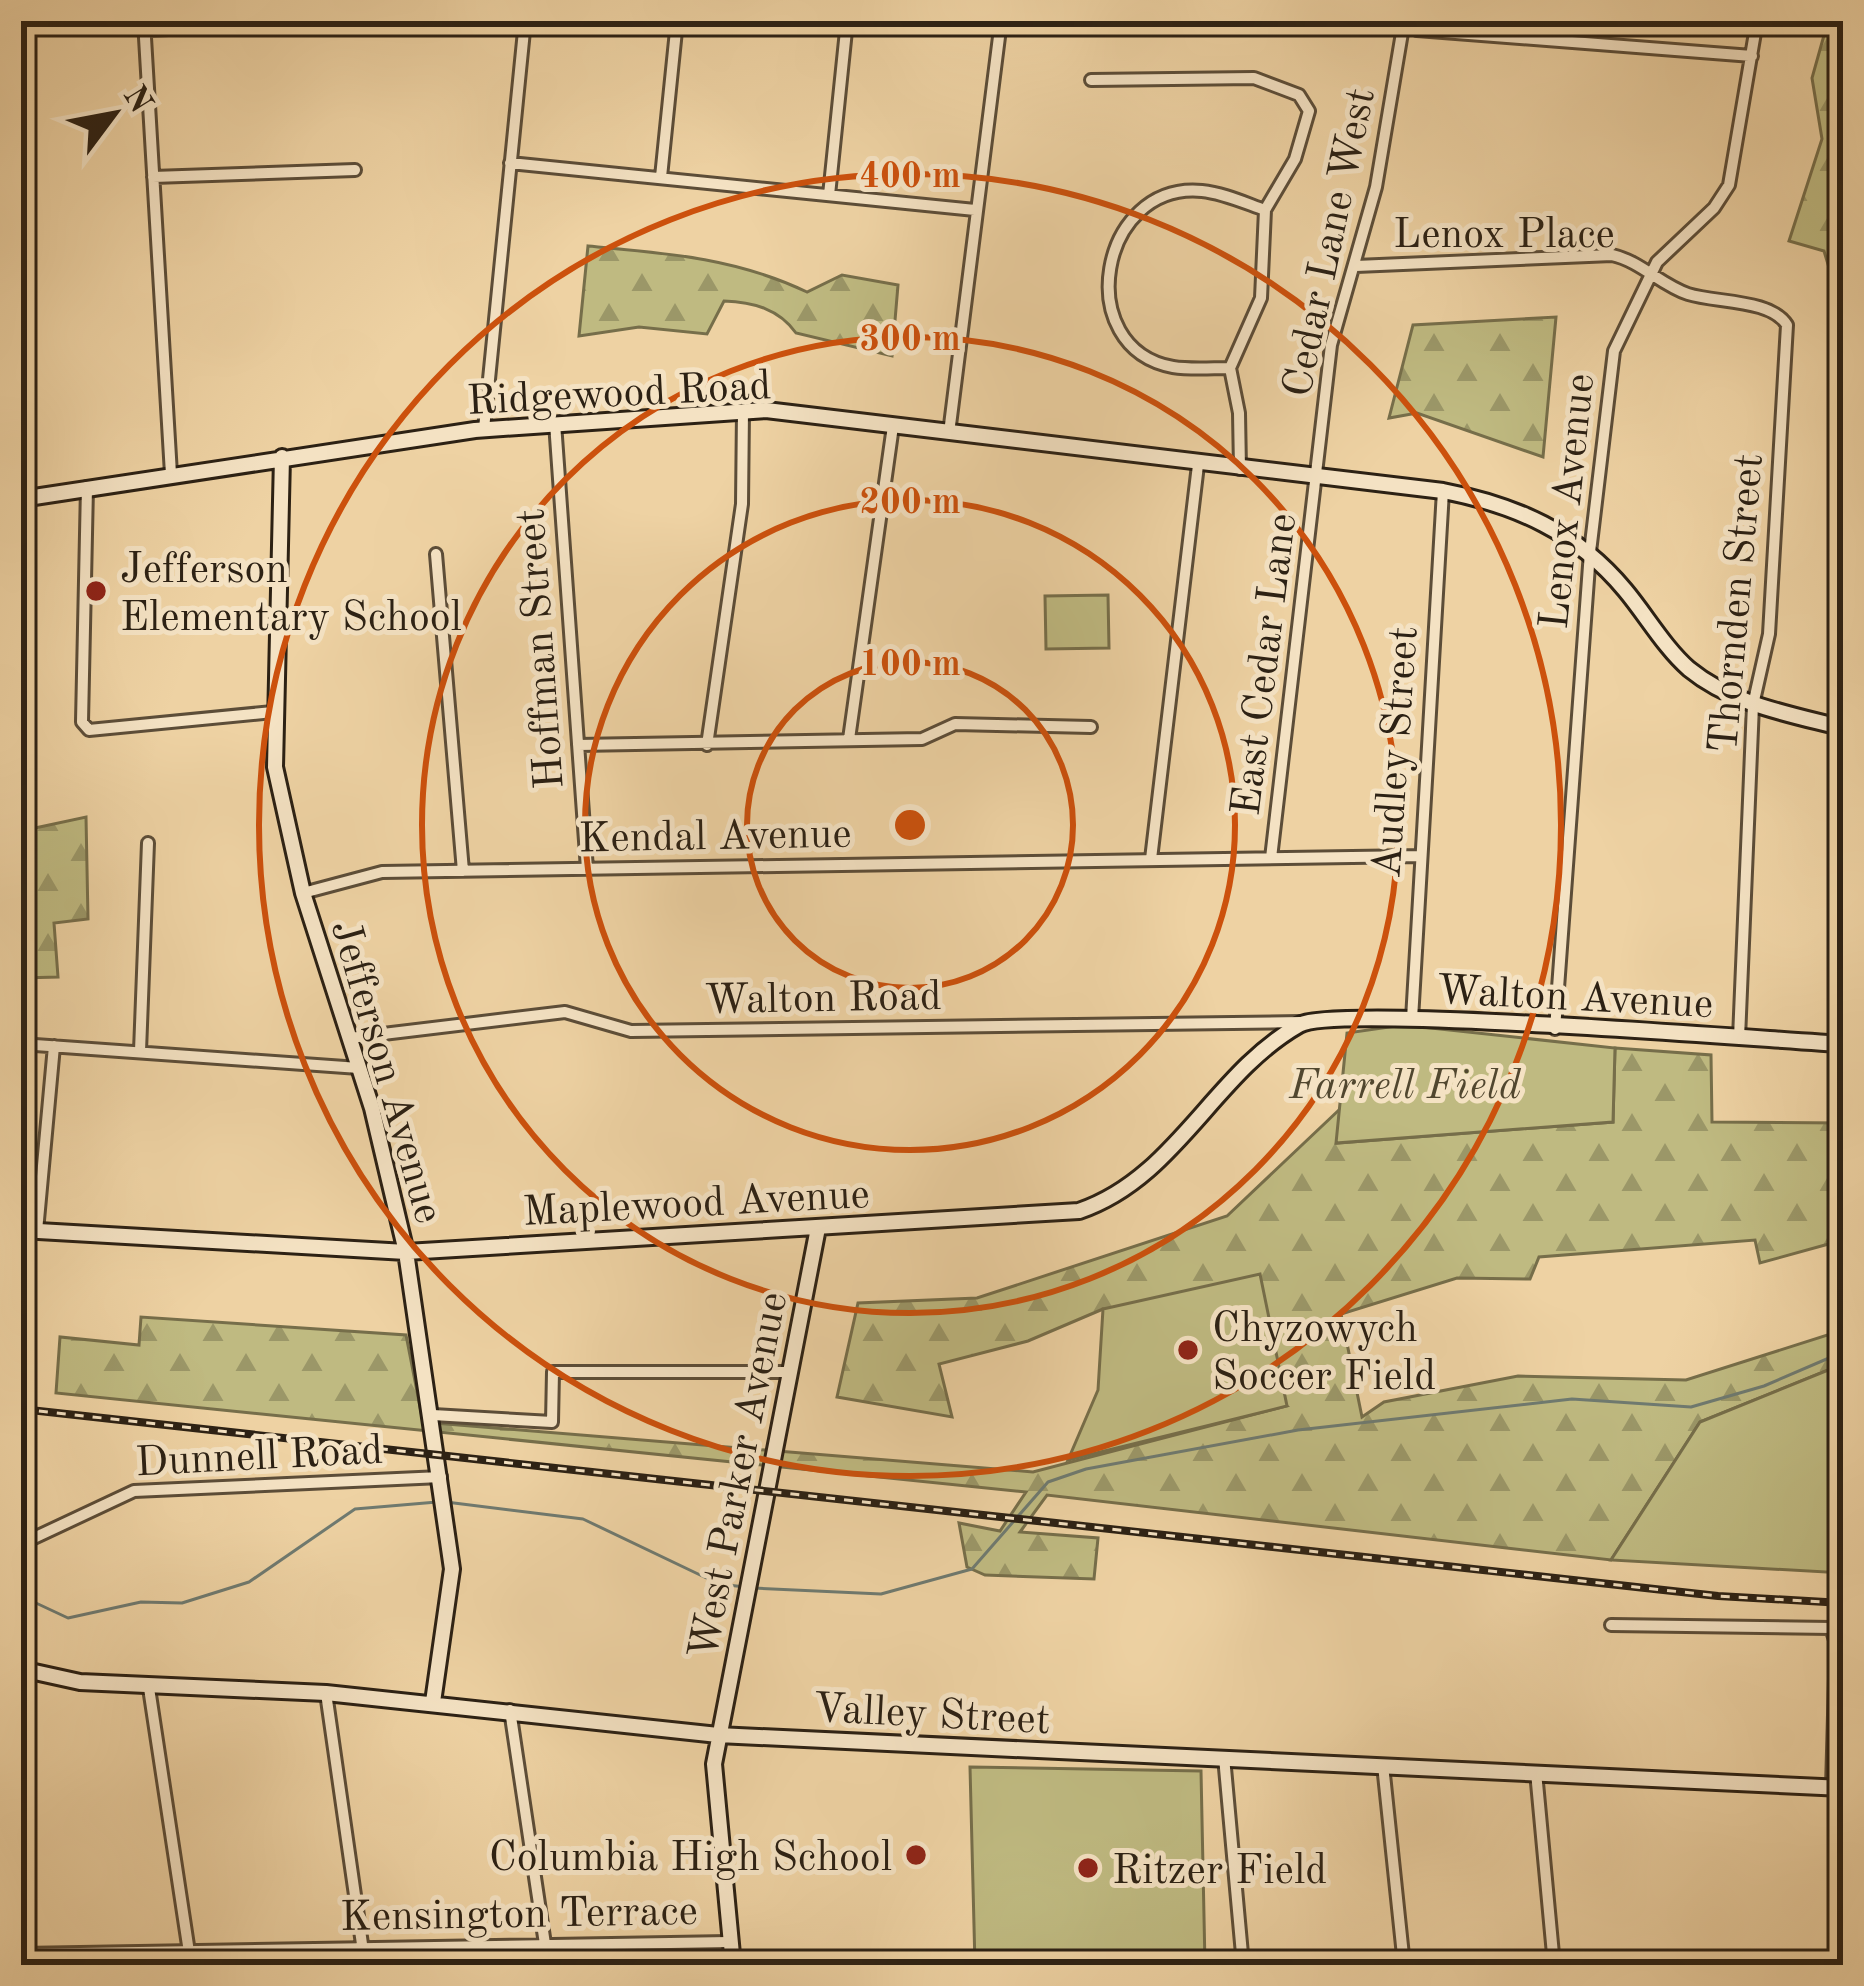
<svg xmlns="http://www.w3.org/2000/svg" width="1864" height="1986" font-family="'Old Standard TT',serif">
<defs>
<pattern id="forest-firs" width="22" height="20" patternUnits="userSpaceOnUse" patternTransform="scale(3)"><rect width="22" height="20" fill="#bfba81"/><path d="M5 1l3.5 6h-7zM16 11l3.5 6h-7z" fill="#9b9768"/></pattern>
</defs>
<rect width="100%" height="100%" fill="#eed2a3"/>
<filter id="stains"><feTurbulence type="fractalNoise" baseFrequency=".00167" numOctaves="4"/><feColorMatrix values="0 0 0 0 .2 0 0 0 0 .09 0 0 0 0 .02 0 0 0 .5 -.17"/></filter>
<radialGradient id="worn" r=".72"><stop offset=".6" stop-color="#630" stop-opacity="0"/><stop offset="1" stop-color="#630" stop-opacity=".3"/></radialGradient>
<!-- forest -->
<path fill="url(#forest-firs)" stroke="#766e4a" stroke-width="3" d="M1828,21H1843V314L1824,251L1789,241L1822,139L1812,78Z
M588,246C666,253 736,258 807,292L842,275L898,285L892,356L796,333C779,309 753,302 724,301L707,334L639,327L579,336Z
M1556,317L1543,457L1417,413L1389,418L1413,325Z
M86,817L88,919L54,923L58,977L21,978V831Z
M1615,1048L1711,1055L1712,1122L1843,1123V1240L1760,1263L1755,1240L1539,1257L1530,1279L1457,1278L1341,1314L1362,1417L1384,1402L1518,1376L1686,1380L1843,1330V1364L1700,1422L1611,1560L1047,1495L1020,1532L1098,1538L1094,1579L985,1575L967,1567L959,1523L1000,1531L1026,1492L56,1393L60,1337L139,1345L141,1317L406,1335L423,1422L1033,1472L1286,1406L1103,1309L1028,1341L939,1364L952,1417L837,1397L858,1303L977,1298L1227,1216L1340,1109L1337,1143L1613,1122Z"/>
<!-- park -->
<path fill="#bfba81" stroke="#766e4a" stroke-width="3" d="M1108,595L1109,648L1046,649L1045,596Z
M1403,1025L1615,1048L1613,1122L1336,1143L1347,1033Z
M1260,1274L1287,1406L1068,1460L1098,1390L1103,1309Z
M1843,1364V1573L1611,1560L1700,1422Z
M970,1767L1201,1771L1205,1965H975Z"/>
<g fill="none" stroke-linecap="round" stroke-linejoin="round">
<!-- stream -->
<path stroke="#6f7a70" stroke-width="3" d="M446,1502L583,1519L719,1584L745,1587
M754,1588L881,1594L972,1569L1048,1482L1086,1469L1298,1430L1572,1399L1691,1407L1764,1386L1843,1352
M21,1596L68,1618L141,1602L182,1603L249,1582L355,1509L437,1502"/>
<defs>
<path id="street" d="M144,21L171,474
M1401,21L1417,30L1752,56
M144,30L365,21
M1091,80L1254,78L1299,95L1309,111L1295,159L1265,210L1261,298L1230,368L1239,413L1240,469
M510,163L975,210
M153,177L355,170
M661,177L677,21
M829,195L847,21
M1356,266L1612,255C1640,261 1661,285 1688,294C1716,303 1771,299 1787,325L1769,634L1753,705L1739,1038
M1230,368C1212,368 1191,370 1173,367C1070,348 1099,181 1202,191C1223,193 1245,203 1265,210
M555,423L587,869
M484,429L525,21
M949,433L1001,21
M87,487L82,722L89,730L273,712
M436,554L463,871
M849,739L893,426
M578,745L922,739L955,724L1091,727
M707,745L742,504L743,411
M1271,858L1331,345L1376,187L1404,21
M1151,859L1198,465
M303,893L382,872L1418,856
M1412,1019L1443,491
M1555,1029L1590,552L1614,351L1657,262L1714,208L1729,185L1757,21
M350,1038L565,1012L631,1031L1302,1022
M21,1044L359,1068
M140,1051L148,843
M37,1231L54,1046
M433,1415L552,1422L553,1372H790
M21,1544L134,1491L441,1477
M1611,1625L1831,1628L1836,1643L1832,1788
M149,1688L189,1952
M326,1693L365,1965
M510,1710L545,1944
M1224,1757L1243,1965
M1383,1765L1404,1965
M1536,1772L1554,1965
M21,1954L729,1942"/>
<path id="secondary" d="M282,457L275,767L303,893L372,1108L406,1252L452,1569L433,1702
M21,499L475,430L766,410L1443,491C1516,505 1577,532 1625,590C1646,615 1664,647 1689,669C1733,705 1790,714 1843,728
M21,1230L406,1252L1079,1211C1176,1178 1213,1074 1299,1025C1335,1004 1769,1040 1843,1044
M21,1669L80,1682L326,1693L718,1735L1843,1788
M733,1965L714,1764L818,1228"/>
</defs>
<!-- street casing -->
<use href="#street" stroke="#5c4d38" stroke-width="16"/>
<!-- secondary casing -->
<use href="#secondary" stroke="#2c2114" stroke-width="20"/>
<!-- street -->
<use href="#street" stroke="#f4e2c3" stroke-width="10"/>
<!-- secondary -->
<use href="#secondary" stroke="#f4e2c3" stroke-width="14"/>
<defs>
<path id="rail" d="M21,1409L1718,1596L1843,1603"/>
</defs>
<!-- rail casing -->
<use href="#rail" stroke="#2c2114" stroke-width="8"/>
<!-- rail -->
<use href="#rail" stroke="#f4e2c3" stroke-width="3" stroke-dasharray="9" stroke-linecap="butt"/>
</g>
<!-- distance rings -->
<g fill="none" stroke="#cc510d" stroke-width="6">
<circle cx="910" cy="825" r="163"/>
<circle cx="910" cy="825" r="325"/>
<circle cx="910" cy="825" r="488"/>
<circle cx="910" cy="825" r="651"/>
</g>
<!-- markers -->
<g fill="#8f2418" stroke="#f4e2c3" stroke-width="4.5">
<circle cx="96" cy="591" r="12"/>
<circle cx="1188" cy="1350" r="12"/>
<circle cx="916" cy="1855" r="12"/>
<circle cx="1088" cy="1868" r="12"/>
</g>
<g text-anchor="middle" stroke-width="10" stroke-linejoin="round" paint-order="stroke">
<!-- street labels -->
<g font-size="42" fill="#2c2114" stroke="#f4e2c3">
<text x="1504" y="247">Lenox Place</text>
<text transform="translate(1327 242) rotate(-78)" y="15">Cedar Lane West</text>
<text transform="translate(619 391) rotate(-3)" y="15">Ridgewood Road</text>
<text transform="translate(1565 501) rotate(-84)" y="15">Lenox Avenue</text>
<text transform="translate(1734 603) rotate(-85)" y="15">Thornden Street</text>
<text transform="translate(538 649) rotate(-94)" y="15">Hoffman Street</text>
<text transform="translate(1262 664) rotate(-83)" y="15">East Cedar Lane</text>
<text transform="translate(1393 752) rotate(-86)" y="15">Audley Street</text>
<text transform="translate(715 834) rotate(-1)" y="15">Kendal Avenue</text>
<text transform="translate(1575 995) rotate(3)" y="15">Walton Avenue</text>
<text transform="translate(823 996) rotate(-1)" y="15">Walton Road</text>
<text transform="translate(389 1071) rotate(74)" y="15">Jefferson Avenue</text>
<text transform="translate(696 1201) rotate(-3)" y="15">Maplewood Avenue</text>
<text transform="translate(259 1454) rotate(-3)" y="15">Dunnell Road</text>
<text transform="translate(736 1475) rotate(-79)" y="15">West Parker Avenue</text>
<text transform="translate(932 1712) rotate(3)" y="15">Valley Street</text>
<text transform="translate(519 1912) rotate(-1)" y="15">Kensington Terrace</text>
</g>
<!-- poi labels -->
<g font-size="42" fill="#2c2114" stroke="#f4e2c3" text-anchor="start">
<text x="120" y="582">Jefferson<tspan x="120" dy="48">Elementary School</tspan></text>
<text x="1212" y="1341">Chyzowych<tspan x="1212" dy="48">Soccer Field</tspan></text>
<text x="892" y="1870" text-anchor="end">Columbia High School</text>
<text x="1112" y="1883">Ritzer Field</text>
</g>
<!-- park labels -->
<g font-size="42" font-style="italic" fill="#51472f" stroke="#f4e2c3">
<text x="1405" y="1098">Farrell Field</text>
</g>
</g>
<circle cx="910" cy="825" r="18" fill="#cc510d" stroke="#f4e2c3" stroke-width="6"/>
<g font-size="36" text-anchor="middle" font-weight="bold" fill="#cc510d" stroke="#f4e2c3" stroke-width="10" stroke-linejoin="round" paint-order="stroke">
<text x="910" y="187">400 m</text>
<text x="910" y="350">300 m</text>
<text x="910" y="513">200 m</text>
<text x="910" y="675">100 m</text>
</g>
<!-- margin -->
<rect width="1864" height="1986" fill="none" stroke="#eed2a3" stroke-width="72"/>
<rect x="24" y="24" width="1816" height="1938" fill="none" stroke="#2c2114" stroke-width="6"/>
<rect x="36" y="36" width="1792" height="1914" fill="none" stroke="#2c2114" stroke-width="3"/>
<!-- north arrow -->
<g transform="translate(114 114) rotate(58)" stroke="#f4e2c3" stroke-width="9" paint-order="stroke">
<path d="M0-9L21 45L0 30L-21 45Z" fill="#2c2114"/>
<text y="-18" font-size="33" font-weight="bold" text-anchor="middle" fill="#2c2114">N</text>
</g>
<rect width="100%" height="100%" filter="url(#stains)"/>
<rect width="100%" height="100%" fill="url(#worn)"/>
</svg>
